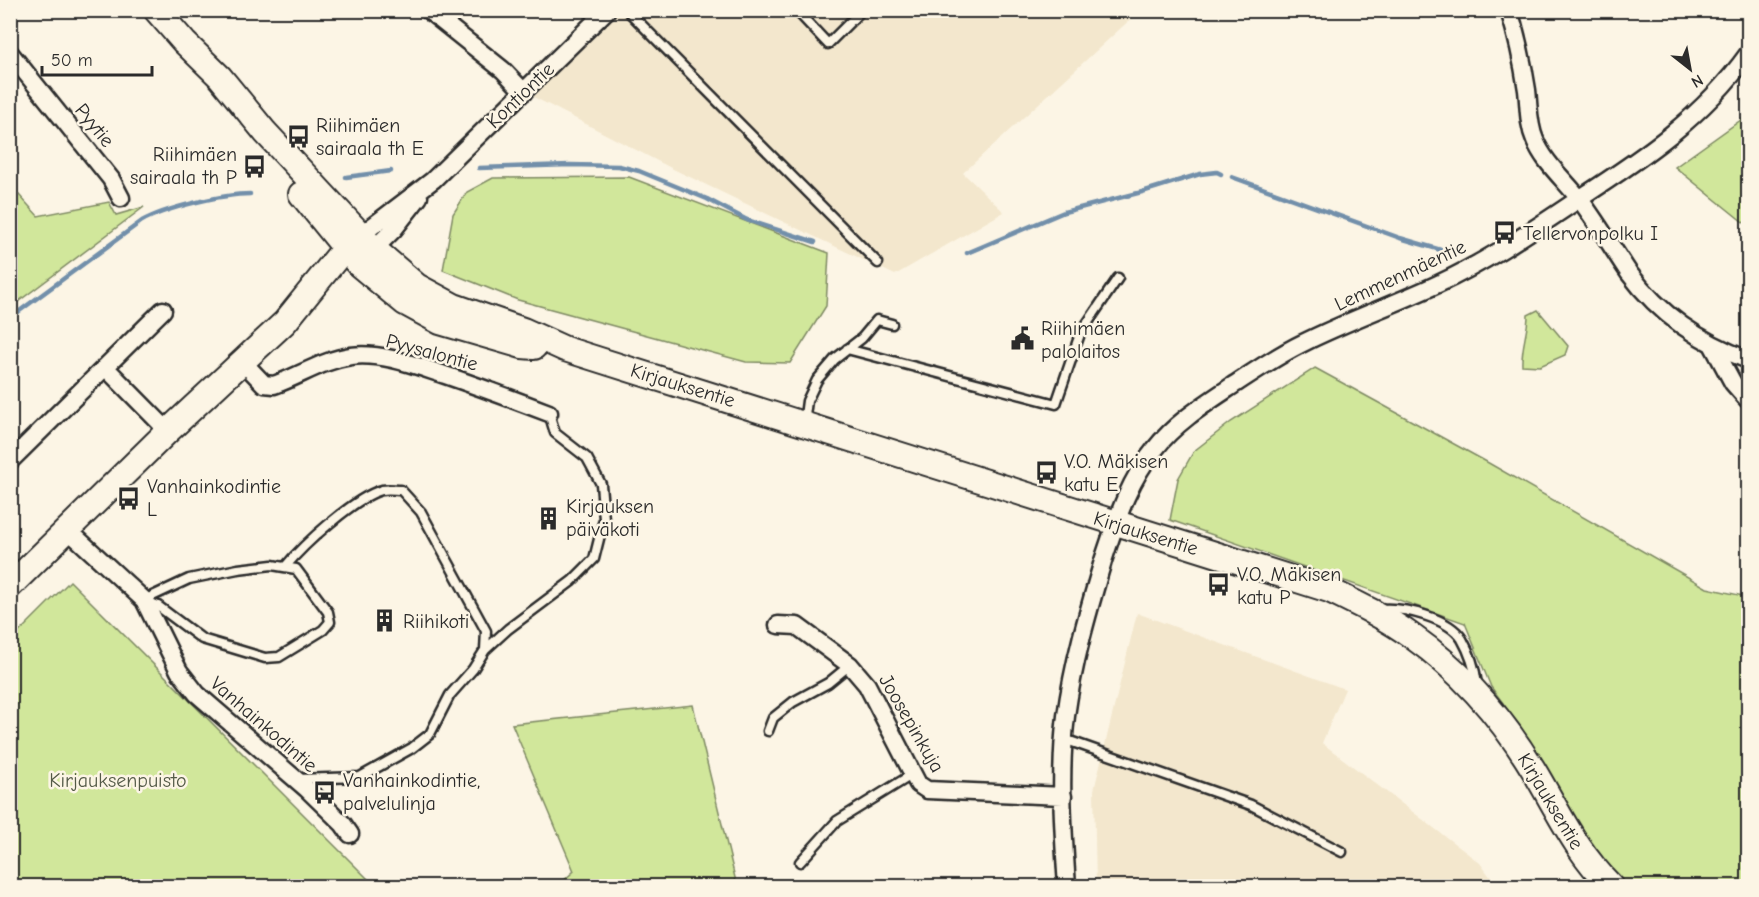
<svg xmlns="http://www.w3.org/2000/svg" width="1759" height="897" font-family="'Comic Neue',sans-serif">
<rect width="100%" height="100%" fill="#fcf5e5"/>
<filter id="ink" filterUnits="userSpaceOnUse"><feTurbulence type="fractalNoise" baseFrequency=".0167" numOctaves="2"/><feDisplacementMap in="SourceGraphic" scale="12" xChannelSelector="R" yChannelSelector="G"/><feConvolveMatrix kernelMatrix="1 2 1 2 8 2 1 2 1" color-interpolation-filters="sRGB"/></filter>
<g filter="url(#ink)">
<!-- built -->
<path fill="#f3e7cd" d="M607,11H1137L1134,16L963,173L1004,212L895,275L673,169L524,92Z
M1137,613L1345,689L1322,743L1480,863L1497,886H1096L1094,790Z"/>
<!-- green -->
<path fill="#d1e79b" stroke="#7e8963" stroke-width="1.5" d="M1748,115V226L1675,167Z
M629,177L829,253L826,306L790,363L746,362L518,300L443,270L453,214L467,192L493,178Z
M10,185L38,216L109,202L116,215L144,207L11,307Z
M1538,310L1568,346L1565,355L1540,366L1522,365C1521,348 1528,332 1528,315Z
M1315,368L1485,461L1707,588L1748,597V886H1625L1622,884L1577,830L1503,703L1491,687L1465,623L1170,520L1178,479L1194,451L1231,422Z
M70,581L375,886H11V640Z
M693,705L737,886H558L574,871L512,724Z"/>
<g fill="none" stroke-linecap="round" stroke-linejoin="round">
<!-- stream -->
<path stroke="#728faa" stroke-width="4.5" d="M479,168L570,165L619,166L639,171L707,199L747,220L815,242
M346,177L391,171
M1232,177L1400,238L1451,253
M967,253L1064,212L1142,192L1200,174L1217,172L1221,174
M10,318L142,221C165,208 223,194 250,194"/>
<defs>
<path id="lane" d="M627,10L878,263
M796,10L828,44L862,10
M847,349L1056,404L1080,334L1118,278
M804,423L807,401L817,380L835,359L862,338L877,320L892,324
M272,565L296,569L328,612L330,622L323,630L279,657L265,658L202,639L158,606L144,600L189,579L238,569Z
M285,567C303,545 355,497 382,490C388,489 395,490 401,490L421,512L486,631L485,650
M1381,609C1404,607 1449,618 1462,639C1470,653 1475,669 1477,684
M768,731L773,718L793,702L828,683L850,665
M1064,739L1251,805L1342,852
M297,779L360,777L412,748L430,734L450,695L473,669L485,650L508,629L572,581L594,559L604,519L601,484L587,458L555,433L549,413
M800,862L837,821L913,774"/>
<path id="street" d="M428,10L503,70L524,92
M1509,10C1517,36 1523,64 1527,90C1529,107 1528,124 1535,140C1544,163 1566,181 1581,201C1598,224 1613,249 1629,273C1661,316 1699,341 1748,360
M10,53L111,179L121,198
M353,241L433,180L607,10
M367,256L394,229L419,197
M1713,346L1733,383L1748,400
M242,361L264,384L274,385C300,376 323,360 351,356C382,352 417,366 445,375C480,387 515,400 549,413
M105,367L168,431
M10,461L163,310
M68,530L144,600L179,671L197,694L307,789L343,824L350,834
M778,625L797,626L850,665L867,685L918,784L927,790L1063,796
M1067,886C1063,830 1059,772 1066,716C1073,663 1088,612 1103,561C1116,522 1128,481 1155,449C1175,423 1205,404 1232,386C1255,371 1278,355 1303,343C1347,321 1393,305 1438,284C1488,261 1534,229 1579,199C1644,157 1703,117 1748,54"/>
<path id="secondary" d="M156,10L184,42L220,77L265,132L374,249L417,286L454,306L523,330L565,349L1329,590C1358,604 1387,618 1413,637C1461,671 1502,718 1533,769C1559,812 1574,849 1611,886
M301,194L358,264L405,303L440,322L522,346L534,347
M10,586L168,431L285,322L344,249"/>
</defs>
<!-- lane casing -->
<use href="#lane" stroke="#2b2b2b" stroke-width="13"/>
<!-- street casing -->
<use href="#street" stroke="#2b2b2b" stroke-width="21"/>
<!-- secondary casing -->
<use href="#secondary" stroke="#2b2b2b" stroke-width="28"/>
<!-- lane -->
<use href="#lane" stroke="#fcf5e5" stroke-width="8"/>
<!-- street -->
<use href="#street" stroke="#fcf5e5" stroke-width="16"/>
<!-- secondary -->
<use href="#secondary" stroke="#fcf5e5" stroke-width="24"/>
</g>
</g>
<!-- icons -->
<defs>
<symbol id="bus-bare" viewBox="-9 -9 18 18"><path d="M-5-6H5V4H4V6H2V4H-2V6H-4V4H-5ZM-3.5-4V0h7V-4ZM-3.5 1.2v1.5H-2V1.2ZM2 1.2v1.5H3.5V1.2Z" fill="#2b2b2b" stroke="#fcf5e5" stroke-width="2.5" paint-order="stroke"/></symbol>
<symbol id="civic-bare" viewBox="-9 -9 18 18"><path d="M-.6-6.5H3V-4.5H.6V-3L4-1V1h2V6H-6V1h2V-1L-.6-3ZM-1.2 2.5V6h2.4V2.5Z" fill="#2b2b2b" stroke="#fcf5e5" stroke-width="2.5" paint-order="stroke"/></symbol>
<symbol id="building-bare" viewBox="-9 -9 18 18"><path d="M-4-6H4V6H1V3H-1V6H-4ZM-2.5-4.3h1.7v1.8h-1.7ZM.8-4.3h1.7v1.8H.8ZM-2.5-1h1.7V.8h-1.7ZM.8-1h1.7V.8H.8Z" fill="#2b2b2b" stroke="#fcf5e5" stroke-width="2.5" paint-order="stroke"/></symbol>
</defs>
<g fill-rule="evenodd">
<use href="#bus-bare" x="282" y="120" width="33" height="33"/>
<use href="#bus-bare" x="238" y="150" width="33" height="33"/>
<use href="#bus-bare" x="1488" y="216" width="33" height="33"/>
<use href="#civic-bare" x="1006" y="322" width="33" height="33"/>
<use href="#bus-bare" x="1030" y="456" width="33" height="33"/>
<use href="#bus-bare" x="112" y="482" width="33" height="33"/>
<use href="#building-bare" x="532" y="502" width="33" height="33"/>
<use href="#bus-bare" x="1202" y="568" width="33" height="33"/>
<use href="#building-bare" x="368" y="604" width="33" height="33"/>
<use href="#bus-bare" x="308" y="776" width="33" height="33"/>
</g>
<g text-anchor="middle" stroke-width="5" stroke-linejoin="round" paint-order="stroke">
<!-- street labels -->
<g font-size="20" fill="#2b2b2b" stroke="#fcf5e5">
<text transform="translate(520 95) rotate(-44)" y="7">Kontiontie</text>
<text transform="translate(95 125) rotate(51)" y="7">Pyytie</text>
<text transform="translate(1400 275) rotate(-25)" y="7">Lemmenmäentie</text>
<text transform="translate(432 352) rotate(15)" y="7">Pyysalontie</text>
<text transform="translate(683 385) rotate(17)" y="7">Kirjauksentie</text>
<text transform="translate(1146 533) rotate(17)" y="7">Kirjauksentie</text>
<text transform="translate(912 723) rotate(60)" y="7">Joosepinkuja</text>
<text transform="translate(264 724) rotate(41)" y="7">Vanhainkodintie</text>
<text transform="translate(1551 801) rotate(59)" y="7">Kirjauksentie</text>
</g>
<!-- poi labels -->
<g font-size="20" fill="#2b2b2b" stroke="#fcf5e5" text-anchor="start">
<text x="316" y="132">Riihimäen<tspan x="316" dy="23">sairaala th E</tspan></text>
<text x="237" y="161" text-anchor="end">Riihimäen<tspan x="237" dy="23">sairaala th P</tspan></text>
<text x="1523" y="240">Tellervonpolku I</text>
<text x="1041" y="335">Riihimäen<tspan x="1041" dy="23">palolaitos</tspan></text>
<text x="1064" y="468">V.O. Mäkisen<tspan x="1064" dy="23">katu E</tspan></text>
<text x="147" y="493">Vanhainkodintie<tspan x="147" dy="23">L</tspan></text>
<text x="566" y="513">Kirjauksen<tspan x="566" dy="23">päiväkoti</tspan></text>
<text x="1237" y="581">V.O. Mäkisen<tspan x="1237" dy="23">katu P</tspan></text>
<text x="403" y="628">Riihikoti</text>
<text x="343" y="787">Vanhainkodintie,<tspan x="343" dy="23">palvelulinja</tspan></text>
</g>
<!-- park labels -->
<g font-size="20" fill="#545a47" stroke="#fcf5e5">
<text x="118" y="787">Kirjauksenpuisto</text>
</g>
</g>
<!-- margin -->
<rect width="1759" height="897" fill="none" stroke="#fcf5e5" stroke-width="36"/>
<rect x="18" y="18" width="1723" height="861" fill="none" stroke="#2b2b2b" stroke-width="2" filter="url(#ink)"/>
<!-- north arrow -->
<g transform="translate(1690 69) rotate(149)" stroke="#fcf5e5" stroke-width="4.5" paint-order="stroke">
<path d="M0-4.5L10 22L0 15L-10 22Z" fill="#2b2b2b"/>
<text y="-9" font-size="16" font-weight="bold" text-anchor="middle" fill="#2b2b2b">N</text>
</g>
<!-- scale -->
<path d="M42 66v9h110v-9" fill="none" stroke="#2b2b2b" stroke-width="3"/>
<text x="51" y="66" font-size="18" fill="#2b2b2b" stroke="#fcf5e5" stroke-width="4.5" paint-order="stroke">50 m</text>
</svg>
